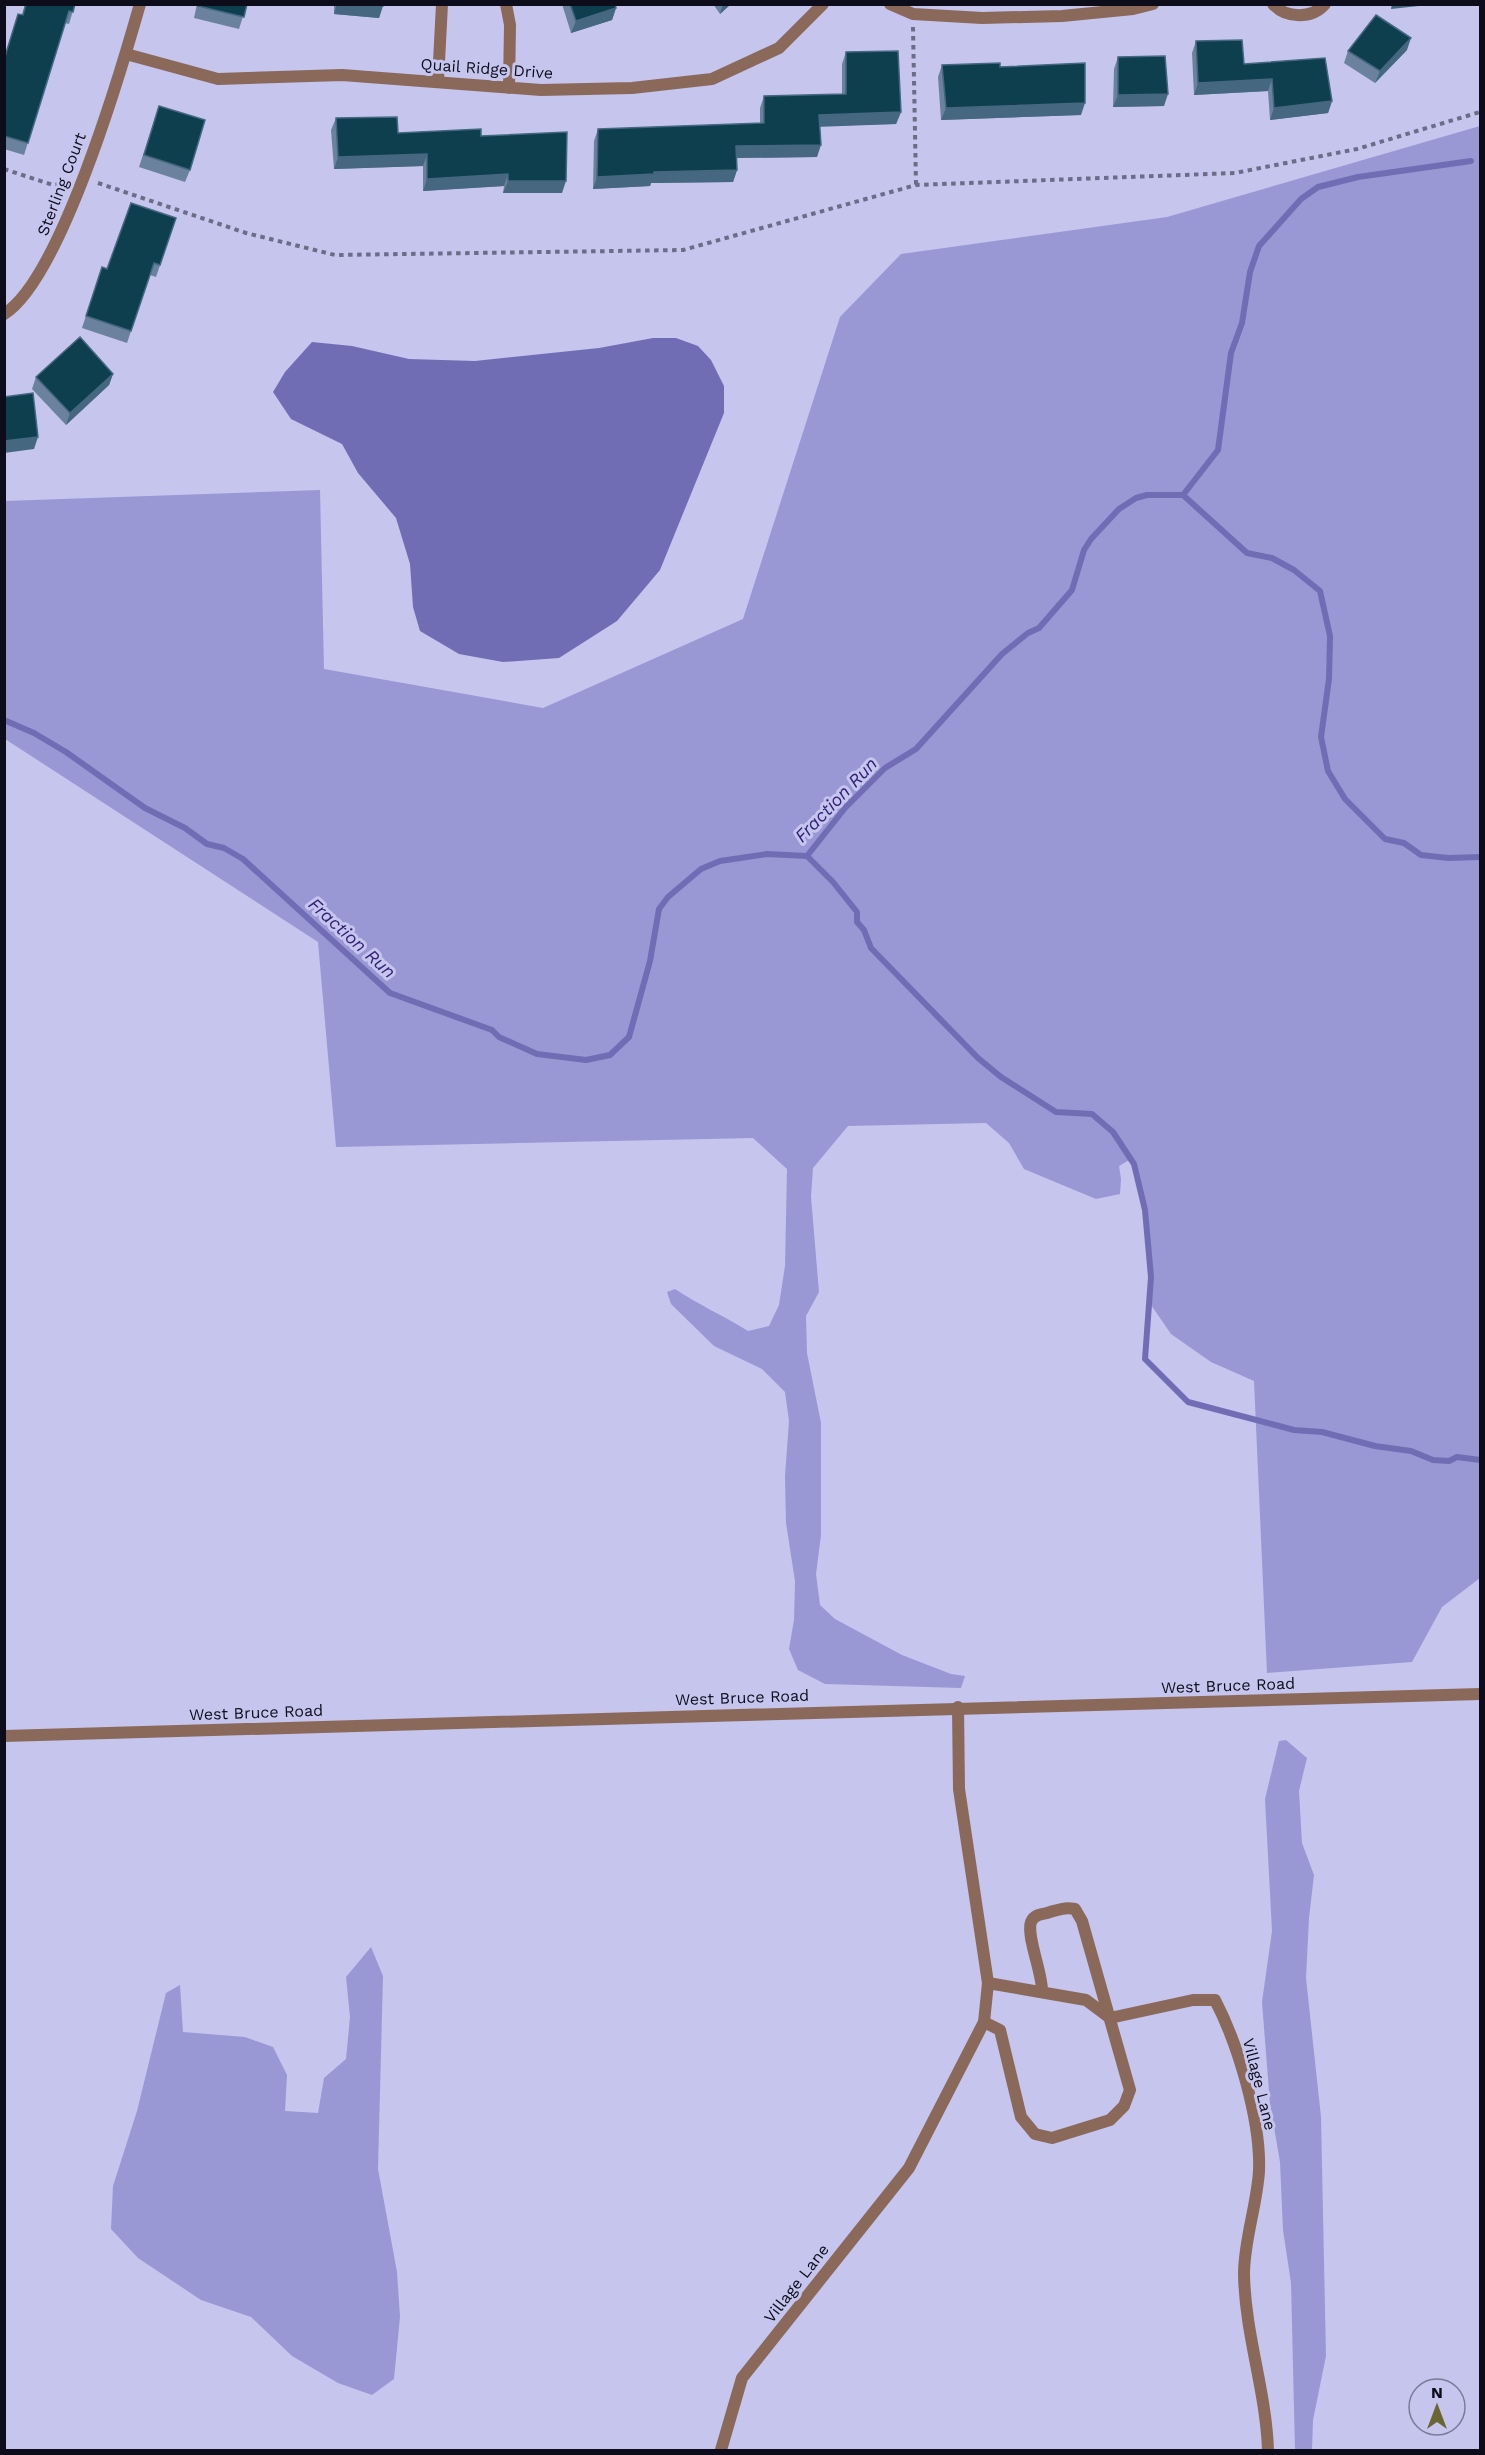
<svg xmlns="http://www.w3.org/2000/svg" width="1485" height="2455" font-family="'Work Sans',sans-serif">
<rect width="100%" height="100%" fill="#c5c5ee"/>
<!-- green -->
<path fill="#9998d4" d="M1480,126V1578L1442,1607L1412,1662L1267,1673L1254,1381L1211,1362L1171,1334L1149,1302L1151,1277L1145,1210L1135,1164L1131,1159L1119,1166L1121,1179L1120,1194L1096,1199L1024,1169L1009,1143L986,1123L848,1126L813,1168L811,1197L819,1292L806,1316L807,1353L821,1423V1535L816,1574L820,1605L835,1619L902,1655L951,1674L965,1676L961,1688L825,1684L798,1670L789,1649L794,1620L795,1581L786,1523L785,1476L789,1421L785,1392L762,1369L714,1346L671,1304L667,1292L675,1289C699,1305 724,1316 748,1331L769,1326L779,1305L785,1266L787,1169L753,1138L336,1147L318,942L5,739V501L320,490L324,669L543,708L743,619L840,317L901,254L1167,217Z
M1286,1740L1307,1758L1299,1791L1302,1843L1314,1875L1309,1918L1306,1978L1321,2117L1326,2356L1313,2420L1312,2450H1295L1291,2283L1283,2230L1280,2162L1270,2104L1262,2002L1272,1931L1265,1799L1279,1741Z
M371,1947L383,1976L378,2169L397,2272L400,2317L394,2379L372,2395L338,2383L292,2356L251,2317L201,2300L138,2258L111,2229L113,2186L137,2111L166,1993L180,1985L183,2032L245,2037L273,2047L287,2075L285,2111L318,2113L324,2078L346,2059L350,2017L346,1977Z"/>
<!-- water -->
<path fill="#716db4" d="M653,338H676L698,346L711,360L724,386V413L660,570L617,621L559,658L503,662L459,654L420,631L413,607L410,564L396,518L358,473L342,444L291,419L273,392L285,372L312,342L352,346L409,359L475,361L599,348Z"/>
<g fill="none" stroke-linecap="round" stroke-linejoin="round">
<!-- stream -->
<path stroke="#716db4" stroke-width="6" d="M1183,495L1218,450L1231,353L1242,323L1250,272L1259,246L1301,199L1318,187L1358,177L1471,161
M4,720L34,733L66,752L145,808L185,828L207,844L224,848L243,859L390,993L492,1030L499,1037L537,1054L586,1060L610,1055L629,1037L650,961L659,909L668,897L701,869L720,861L767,854L807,856
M807,856L845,808L885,768L916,749L1002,654L1028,633L1039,628L1072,590L1084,550L1091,539L1119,509L1136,498L1147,495H1183L1247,553L1272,558L1294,570L1320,591L1330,636L1329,679L1321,737L1328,771L1345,799L1385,839L1404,843L1421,855L1448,858L1480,857
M807,856L833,882L857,912V922L864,930L871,948L978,1058L1001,1077L1056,1112L1092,1114L1113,1132L1134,1164L1145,1210L1151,1277L1145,1359L1188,1402L1294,1430L1322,1432L1375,1446L1411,1451L1433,1460L1449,1461L1457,1457L1480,1460"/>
<!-- path -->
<path stroke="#6c6c87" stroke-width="4" stroke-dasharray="4.5 4.5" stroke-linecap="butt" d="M913,27L916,185
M4,169L53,185L64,184
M98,183L246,233L335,255L683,250L916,185L1235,173L1357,149L1480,112"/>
<!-- service -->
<path stroke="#8a695a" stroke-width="12" d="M984,2022L1000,2030L1021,2117L1035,2134L1052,2138L1110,2120L1124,2106L1130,2090L1082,1921L1075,1909C1064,1907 1057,1910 1047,1913C1041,1914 1034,1915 1031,1922C1026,1936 1043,1974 1042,1992"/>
<!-- minor -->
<path stroke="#8a695a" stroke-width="12" d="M506,4L510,25L509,88
M890,4L913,14L982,18L1062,16L1133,9L1153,4
M1273,4C1286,19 1312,19 1325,4
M126,54L218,79L342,75L541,90L632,88L712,79L779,48L823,4
M438,81L442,4
M4,314C60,280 121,71 140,4
M988,1983L1086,2000L1110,2018L1193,2000H1215C1238,2044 1261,2121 1259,2171C1257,2205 1244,2240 1244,2274C1245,2334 1266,2391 1268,2450
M721,2450L742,2378L909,2168L984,2022L988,1983L959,1789L958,1707"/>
<!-- tertiary -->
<path stroke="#8a695a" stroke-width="12" d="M4,1736L1480,1694"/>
</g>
<!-- wall -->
<path fill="#6a829e" d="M25,4H75L69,24L65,23L24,155L4,149V57L18,14L22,15Z
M197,4H247L239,29L194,18Z
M334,4H383L379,18L334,14Z
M562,4H615L616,8L612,20L571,33Z
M713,4H731L720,14Z
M1196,41L1244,64L1332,101L1328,113L1270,120L1268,91L1194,95L1192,53Z
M1407,50L1375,83L1344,63L1348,51Z
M846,52L901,112L896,124L820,126L817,157L737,158V170L733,182L651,183L650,186L593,189L594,141L598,129L760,123V108L764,96L842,94V64Z
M1118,57L1164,106L1113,107L1114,69Z
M942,65L1000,67L1081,115L941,120L938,77Z
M159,106L190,170L185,182L139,167Z
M336,118L398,133L481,136L562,193H503L504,186L423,191V166L334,169L331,130Z
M176,218L156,277L150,275L127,343L82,328L102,267L107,268Z
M113,374L109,385L66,425L32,389L36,377Z"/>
<!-- shaded-wall -->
<path fill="#45677f" d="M337,4H367L383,6L379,18L334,14Z
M723,4H731L720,14Z
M1392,4H1437L1391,9Z
M616,8L612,20L571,33L576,21Z
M1411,38L1407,50L1375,83L1380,71Z
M1272,79L1268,91L1194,95L1198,83Z
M1168,94L1164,106L1113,107L1118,95Z
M1332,101L1328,113L1270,120L1274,108Z
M1085,103L1081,115L941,120L946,108Z
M901,112L896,124L815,127L819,115Z
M821,145L817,157L732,158L736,146Z
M427,154L423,166L334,169L338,157Z
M737,170L733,182L651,183L650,186L593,189L597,177L654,172Z
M508,174L504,186L423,191L427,179Z
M508,181H566L562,193H503Z
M113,374L109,385L66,425L70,413Z
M38,437L34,449L4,453V441Z"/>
<!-- building -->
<path fill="#0e3f4f" stroke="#45677f" stroke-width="1.5" d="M26,4H75L73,12L69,11L28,143L4,136V60L18,14L23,15Z
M199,4H247L244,17L198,6Z
M367,4H383V6Z
M570,4H615L616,8L576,21Z
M1376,15L1411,38L1380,71L1348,51Z
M1242,40L1244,64L1325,58L1332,101L1274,108L1272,79L1198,83L1196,41Z
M898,51L901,112L819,115L821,145L736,146L737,170L654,172V174L597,177L598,129L764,123V96L846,94V52Z
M1165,56L1168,94L1118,95V57Z
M1000,63V67L1085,63V103L946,108L942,65Z
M159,106L205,120L190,170L144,155Z
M397,117L398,133L481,129V136L567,132L566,181H508V174L427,179V154L338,157L336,118Z
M131,203L176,218L160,265L154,263L131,331L86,316L102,267L107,269Z
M80,337L113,374L70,413L36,377Z
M33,393L38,437L4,441V397Z"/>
<g text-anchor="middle" stroke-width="6" stroke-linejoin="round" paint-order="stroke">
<!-- street labels -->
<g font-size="16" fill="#0d0c1a" stroke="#c5c5ee">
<text transform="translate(487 68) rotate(4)" y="6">Quail Ridge Drive</text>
<text transform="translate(61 184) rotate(-69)" y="6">Sterling Court</text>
<text transform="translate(1228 1685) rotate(-2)" y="6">West Bruce Road</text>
<text transform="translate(742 1697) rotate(-2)" y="6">West Bruce Road</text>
<text transform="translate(256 1712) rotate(-2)" y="6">West Bruce Road</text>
<text transform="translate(1260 2084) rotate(76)" y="6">Village Lane</text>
<text transform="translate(796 2283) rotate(-52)" y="6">Village Lane</text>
</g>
<!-- water labels -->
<g font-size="18" font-style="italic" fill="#322176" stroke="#c5c5ee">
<text transform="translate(836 800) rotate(-46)" y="6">Fraction Run</text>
<text transform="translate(352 938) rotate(42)" y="6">Fraction Run</text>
</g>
</g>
<!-- border -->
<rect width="1485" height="2455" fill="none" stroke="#0d0c1a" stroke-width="12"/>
<!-- north arrow -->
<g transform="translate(1437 2407)"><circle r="28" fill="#c5c5ee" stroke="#7b7b99" stroke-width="1.5"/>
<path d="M0-4.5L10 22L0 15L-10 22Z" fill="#6a6633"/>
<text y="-9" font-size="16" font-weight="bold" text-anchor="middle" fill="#0d0c1a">N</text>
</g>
</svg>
